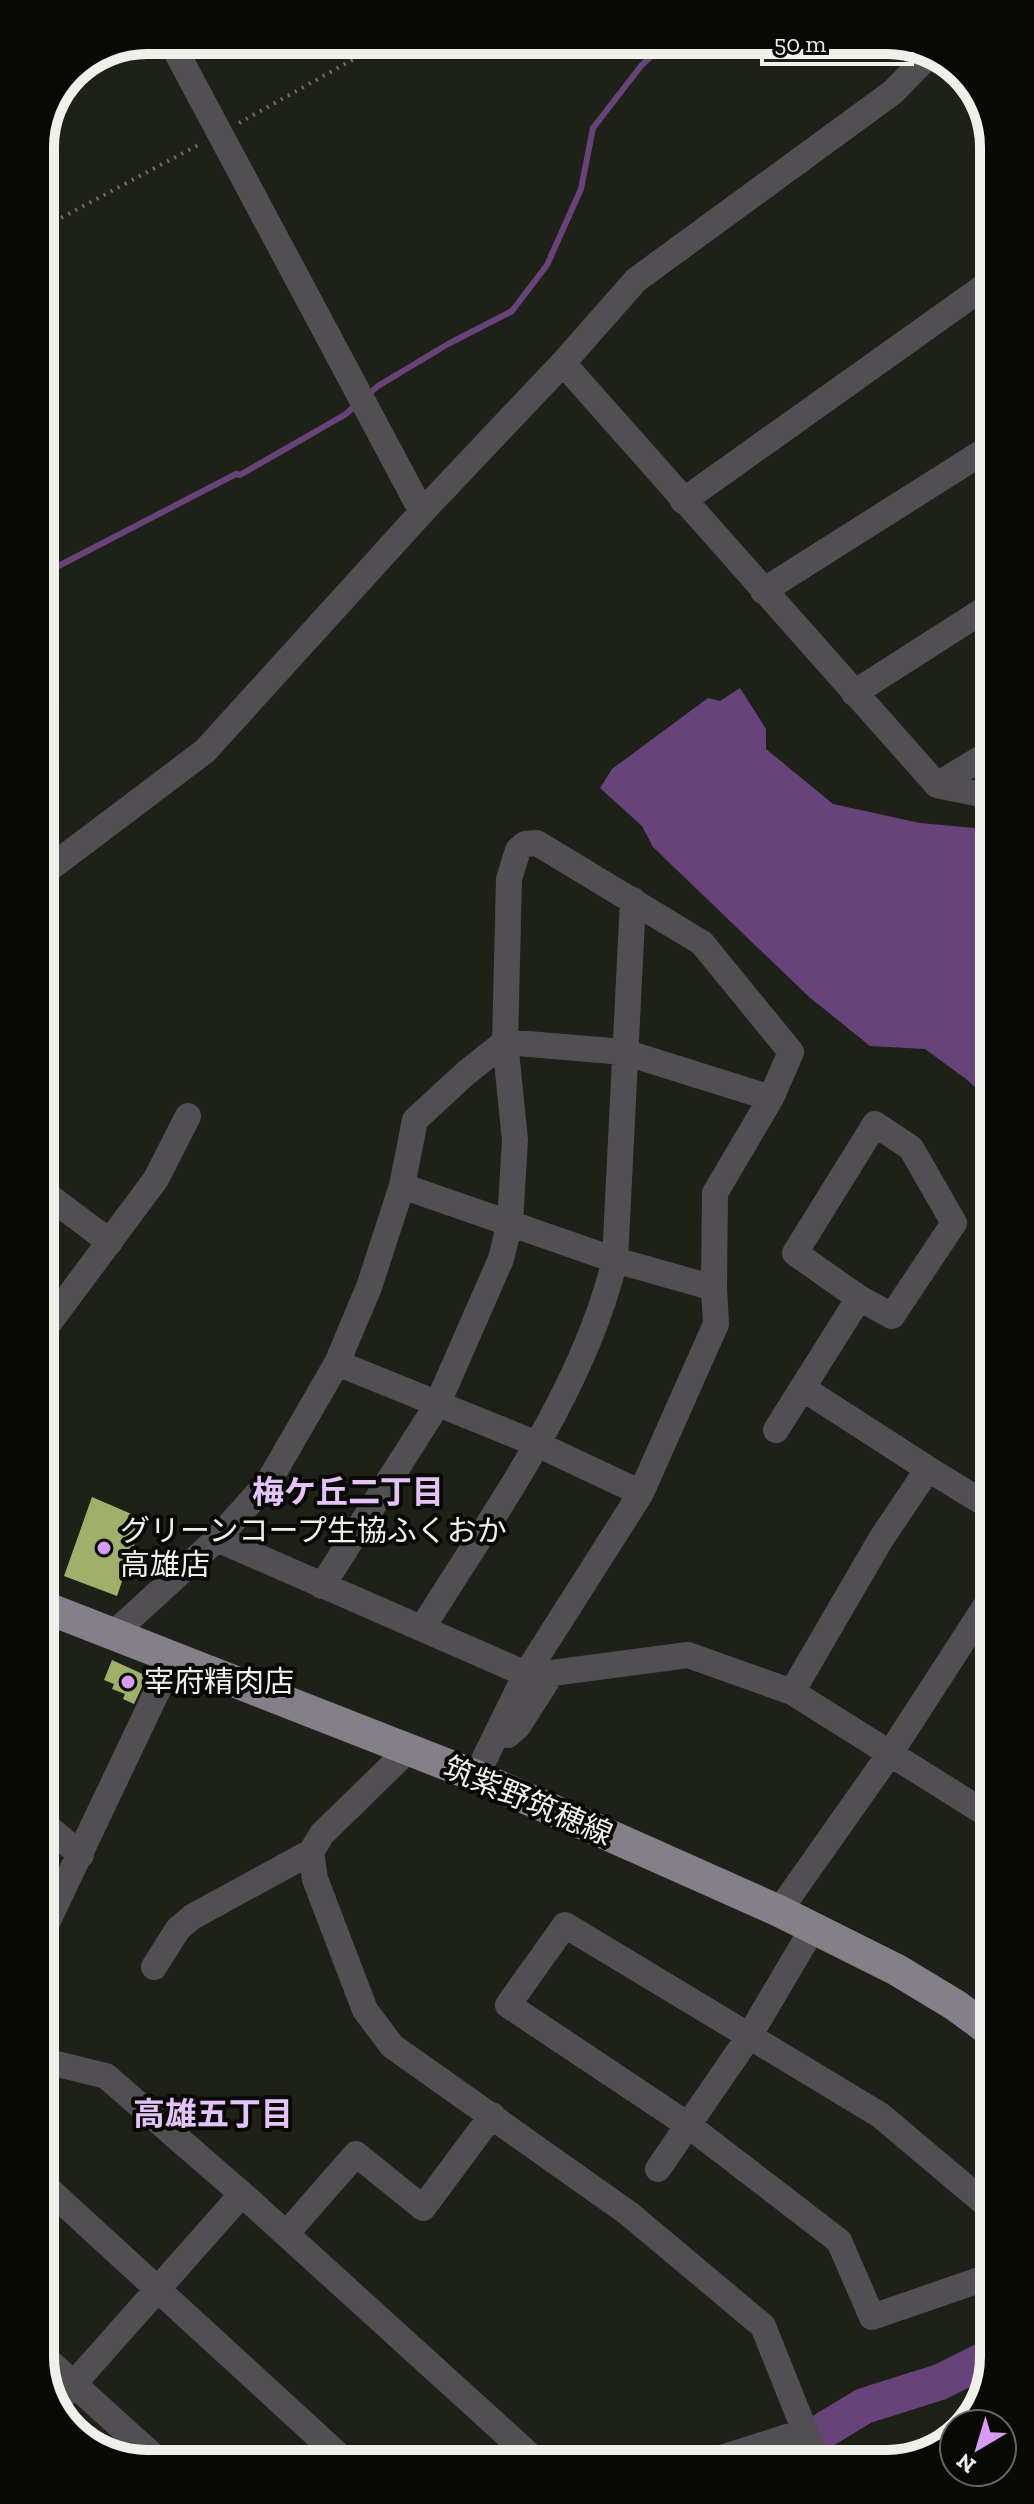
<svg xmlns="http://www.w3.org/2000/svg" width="1034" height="2504" font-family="'Zilla Slab','Noto Sans JP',serif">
<rect width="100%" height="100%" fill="#1e2117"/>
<!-- water -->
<path fill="#674379" d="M740,688L766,729V749L833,804L920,823L974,828L990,833L991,1109L984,1095L966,1079L925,1049L870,1046L808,996L653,847L642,826L600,788L612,769L708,698L720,701Z"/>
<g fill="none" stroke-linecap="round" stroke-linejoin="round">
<!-- stream -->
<path stroke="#674379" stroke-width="6" d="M366,396L378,386L448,344L512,311L547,265L581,189L593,128L641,66L668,40
M41,575L236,474L240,475L346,414L358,403
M773,2459L798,2446"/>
<!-- river -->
<path stroke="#674379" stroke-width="36" d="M816,2435L864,2406L940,2382L994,2355"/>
</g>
<!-- building -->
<path fill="#a0af6a" d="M92,1497L143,1519L117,1596L64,1576Z
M112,1660L147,1676L134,1704L123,1699L125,1694L112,1689L114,1684L104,1680Z"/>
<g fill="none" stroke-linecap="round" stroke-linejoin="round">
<!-- path -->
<path stroke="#70726a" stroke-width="4" stroke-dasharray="2 6" stroke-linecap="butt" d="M239,123L388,40
M40,229L200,144"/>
<!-- minor -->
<path stroke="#524f54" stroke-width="26" d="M170,40L422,512
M563,363L937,785L990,796
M683,501L989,283
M763,591L989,448
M854,693L990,606
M937,785L990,753
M42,874L205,751L422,512L563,363L636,280L893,92L930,54
M875,1124L911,1148L954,1223L892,1316L859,1298L795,1253Z
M402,1186L615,1260L714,1288
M43,1192L110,1242
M43,1331L156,1179L188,1116
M337,1363L537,1444L641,1493
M804,1389L928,1469
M776,1430L859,1298
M217,1539L526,1674
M322,1586L437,1405L501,1259L510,1222L515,1140L505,1042L509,879L518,850L525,844L537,843L702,943L791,1052L771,1098L715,1193L714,1288L716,1324L641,1493L526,1674L476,1776
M423,1627C495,1511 582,1394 615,1260L633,900
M113,1634L217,1539L269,1481L337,1363L369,1287L402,1186L415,1120L466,1073L505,1042L624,1052L771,1098
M792,1692L881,1539L928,1469L992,1508
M508,1735L518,1726L552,1673L688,1655L792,1692L993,1818
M407,1751L322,1834L311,1852L315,1879L365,2010L392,2046L628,2213L763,2326L816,2459
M44,1824L81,1855
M779,1911L889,1755L992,1596
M44,1929L173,1658
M154,1967L178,1929L192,1917L311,1852
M45,2061L106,2076L242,2194L536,2461
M658,2169L748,2038L813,1928
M45,2186L346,2462
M994,2211L880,2115L565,1925L508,2005L688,2125L839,2241L872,2317L994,2275
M286,2234L356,2154L423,2208L492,2115
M45,2358L162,2464
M55,2405L242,2194
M715,2460L806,2431"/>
<!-- major -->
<path stroke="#857f89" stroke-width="32" d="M44,1607L476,1776L779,1911L897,1970L955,2005L993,2033"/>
</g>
<!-- markers -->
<g fill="#d89bf8" stroke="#090a06" stroke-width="3">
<circle cx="104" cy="1548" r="8"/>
<circle cx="128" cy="1682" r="8"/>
</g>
<g text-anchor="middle" stroke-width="8" stroke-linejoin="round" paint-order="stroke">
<!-- poi labels -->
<g font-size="30" fill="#eef0e9" stroke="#090a06" text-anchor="start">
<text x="120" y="1541">グリーンコープ生協ふくおか<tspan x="120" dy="34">高雄店</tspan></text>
<text x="144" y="1692">宰府精肉店</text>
</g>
<!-- street labels -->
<g font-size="30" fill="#eef0e9" stroke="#090a06">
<text transform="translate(528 1801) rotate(23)" y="10">筑紫野筑穂線</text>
</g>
<!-- neighbourhood labels -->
<g font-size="32" font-weight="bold" fill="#e5c3f8" stroke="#090a06">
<text x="348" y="1503">梅ケ丘二丁目</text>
<text x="213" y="2125">高雄五丁目</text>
</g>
</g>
<!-- crop -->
<path d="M0 0H1034V2504H0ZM147 54H887A93 93 0 0 1 980 147V2357A93 93 0 0 1 887 2450H147A93 93 0 0 1 54 2357V147A93 93 0 0 1 147 54Z" fill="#090a06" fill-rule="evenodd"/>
<path fill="none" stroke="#eef0e9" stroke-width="10" d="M147 54H887A93 93 0 0 1 980 147V2357A93 93 0 0 1 887 2450H147A93 93 0 0 1 54 2357V147A93 93 0 0 1 147 54Z"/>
<!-- north arrow -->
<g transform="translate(978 2448) rotate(218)"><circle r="38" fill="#090a06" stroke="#656661" stroke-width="2"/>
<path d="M0-6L14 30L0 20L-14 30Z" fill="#d89bf8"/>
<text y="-12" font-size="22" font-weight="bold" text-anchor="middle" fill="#eef0e9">N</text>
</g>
<!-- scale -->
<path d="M762 52v12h150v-12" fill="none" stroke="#eef0e9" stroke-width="4"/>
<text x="774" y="52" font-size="24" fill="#eef0e9" stroke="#090a06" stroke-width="6" paint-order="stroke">50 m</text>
</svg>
